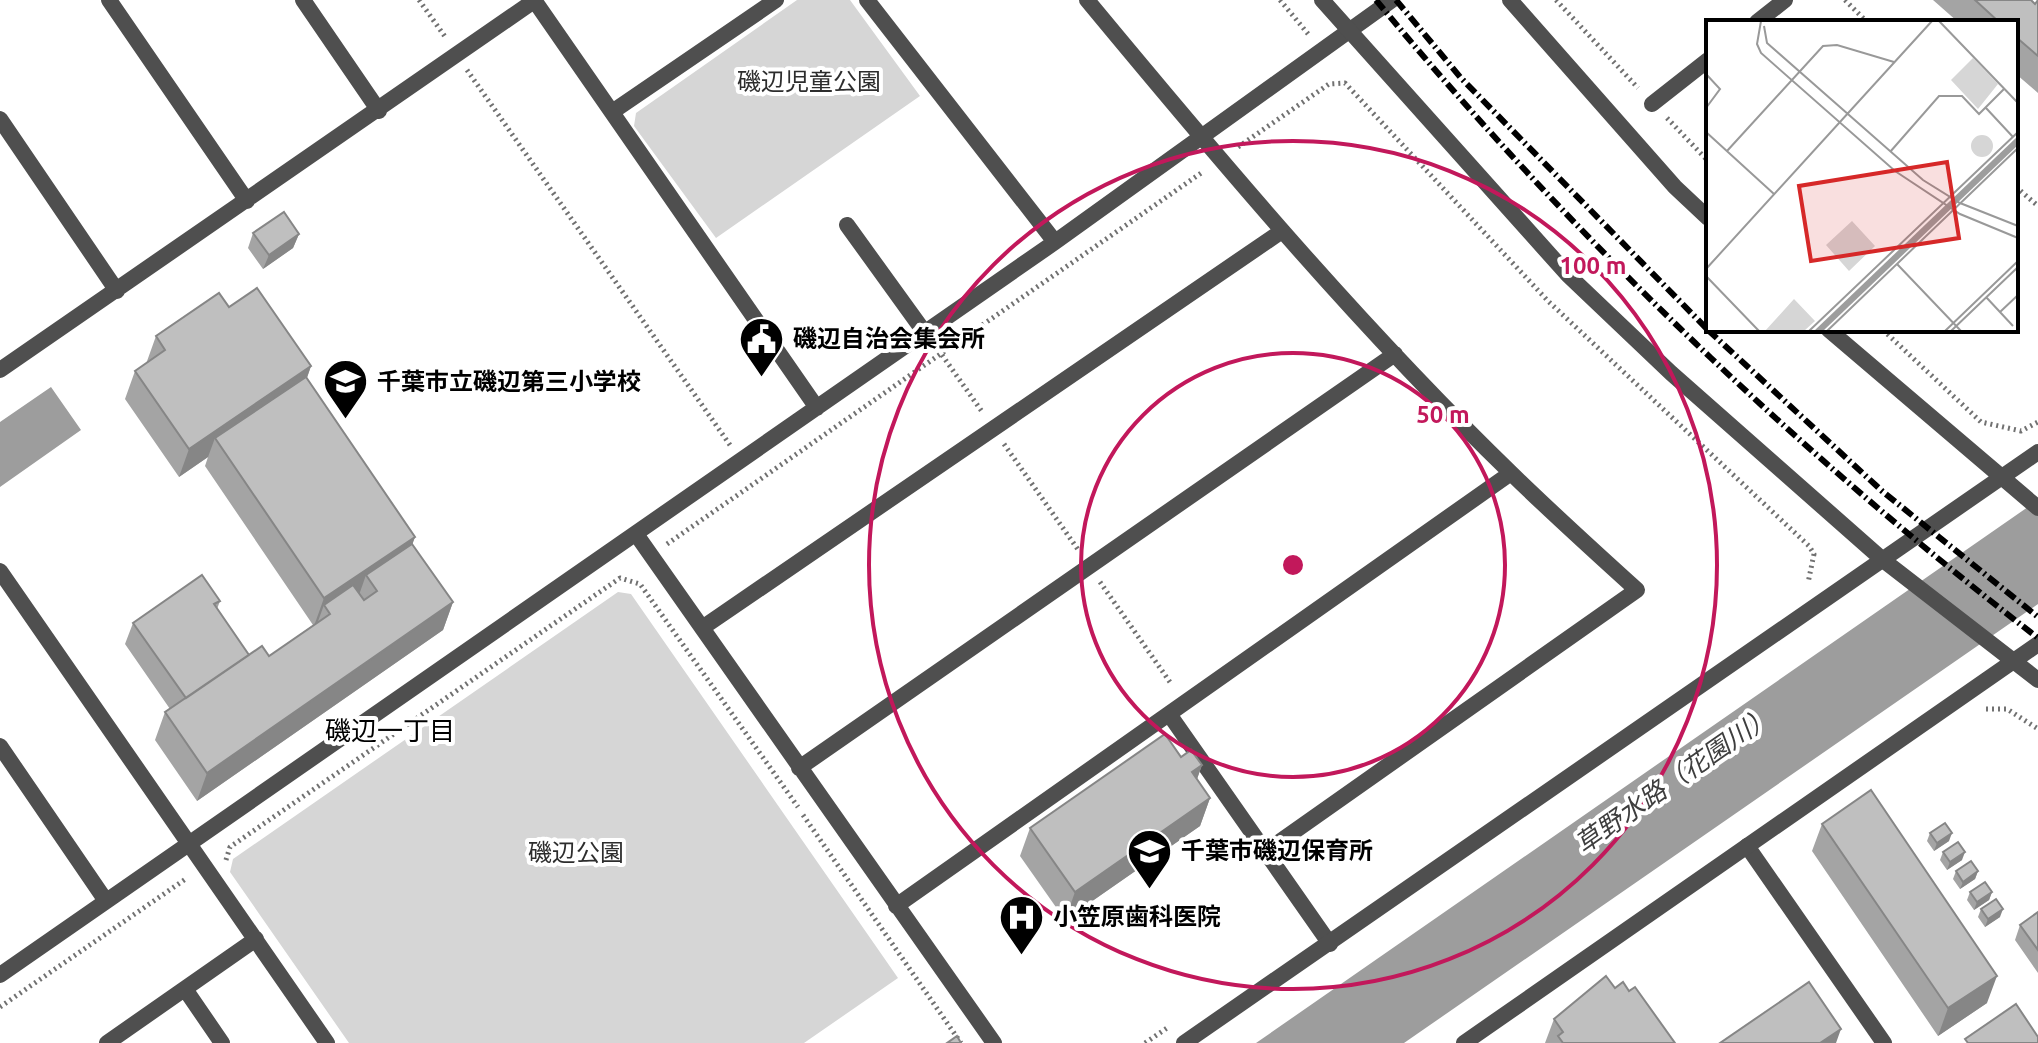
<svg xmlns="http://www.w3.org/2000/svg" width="2038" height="1043" font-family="Ubuntu,'Noto Sans JP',sans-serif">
<rect width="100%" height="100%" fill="#fff"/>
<!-- green -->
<path fill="#d6d6d6" d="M797,0H850L920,96L716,238L634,126L636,113Z
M618,592L631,594L898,978L804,1043H349L230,872L233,859Z"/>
<!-- water -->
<path fill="#9d9d9d" d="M51,387L81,430L0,487V422Z
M2038,500V604L1404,1043H1256Z"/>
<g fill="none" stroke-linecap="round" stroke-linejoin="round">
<!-- path -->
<path stroke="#717171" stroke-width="5" stroke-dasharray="2 4" stroke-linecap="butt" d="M419,0L446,38
M1280,0L1309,35
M1556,0L1638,88
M1845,0L1867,22
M467,70L730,445
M1667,118L1708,161
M1238,147L1329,84L1345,83L1548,301L1809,546L1814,554L1808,583
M2016,187L2038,206
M1883,330L1981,422L2021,431L2038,422
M942,355L983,413
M1004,444L1079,551
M667,544L1204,171
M1100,582L1172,685
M1986,709H2007L2038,729
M803,815L961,1043
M226,860L230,847L620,578L640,584L798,807
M0,1007L187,878
M1145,1043L1167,1028"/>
<!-- pedestrian -->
<path stroke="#4f4f4f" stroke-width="16" d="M1757,22L1785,0
M1652,104L1708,60"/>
<!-- minor -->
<path stroke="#4f4f4f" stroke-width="16" d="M109,0L247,201
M303,0L379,111
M534,0L817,408
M867,0L1055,242
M1087,0C1222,163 1360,327 1512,474C1553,514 1595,552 1637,590L1265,852
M612,112L776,0
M0,119L117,291
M847,225L925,333
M0,370L534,1
M636,534L994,1043
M0,571L327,1043
M702,628L1282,231
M1169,714L1330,944
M0,746L106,901
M799,768L1395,354
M1747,846L1884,1043
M896,906L1511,473
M0,975L1055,242L1392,0
M185,989L222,1043
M107,1043L256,939"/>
<!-- tertiary -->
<path stroke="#4f4f4f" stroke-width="16" d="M1322,0L1568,275L1671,373L1883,560L2038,680
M1510,0L1675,187L1708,218
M1829,330L2038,508
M1184,1043L2038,452
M1464,1043L2038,644"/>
<!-- rail -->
<path stroke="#000" stroke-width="6" stroke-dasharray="12 4 2 4" stroke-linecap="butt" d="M1376,0C1571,236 1796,451 2038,638
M1396,0L1461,78L1708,330
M1708,330L1882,491L2038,617"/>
</g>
<!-- wall -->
<path fill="#a4a4a4" d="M1933,0H2031L2035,4L2038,0V93L2016,74V22H1958Z
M253,233L299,234L293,248L263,269L248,248Z
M229,307L311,366L307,378L415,537L412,544L453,602L443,630L197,801L155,740L165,712L170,709L125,644L133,623L220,601L217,609L249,655L269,656L313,625L205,466L208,457L179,477L125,399L135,371L146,364L156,336Z
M1181,757L1202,765L1197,779L1210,798L1200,826L1065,920L1020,856L1030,828Z
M1822,824L1987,1003L1938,1036L1812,851Z
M1930,833L1949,841L1934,851L1927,841Z
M1943,852L1962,860L1947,870L1940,860Z
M1956,871H1978L1975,879L1960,889L1953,879Z
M1970,892H1992L1989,900L1974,910L1967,900Z
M1981,909L2000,917L1985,927L1978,917Z
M2038,912V973L2015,940L2020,925Z
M1615,988L1629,991L1675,1043H1545L1554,1019Z"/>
<!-- shaded-wall -->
<path fill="#868686" d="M299,234L293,248L263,269L269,255Z
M311,366L301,394L215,438L208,457L179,477L189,449Z
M415,537L405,565L366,575L359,595L330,614L324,605L317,624L314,626L324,598Z
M453,602L443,630L197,801L207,773Z
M1202,765L1192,793V772Z
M1210,798L1200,826L1065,920L1075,892Z
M1952,833L1949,841L1934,851L1937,843Z
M1965,852L1962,860L1947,870L1950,862Z
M1978,871L1975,879L1960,889L1963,882Z
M1992,892L1989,900L1974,910L1977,902Z
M2003,909L2000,917L1985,927L1988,919Z
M1997,976L1987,1003L1938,1036L1948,1008Z
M1841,1029L1836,1043H1820Z"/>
<!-- building -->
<path fill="#bfbfbf" stroke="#868686" stroke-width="2" d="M1975,0H2031L2035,4L2038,0V56L2016,37V22H1999Z
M284,212L299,234L269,255L253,233Z
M257,288L311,366L189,449L135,371L165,350L156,336L219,293L229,307Z
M306,377L415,537L324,598L215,438Z
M412,544L453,602L207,773L165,712L262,646L269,656L330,614L324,605L353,585L364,600L377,591L366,575Z
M202,575L220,601L214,604L249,655L186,698L133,623Z
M1165,734L1181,757L1191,750L1202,765L1192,772L1210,798L1075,892L1030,828Z
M1871,790L1997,976L1948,1008L1822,824Z
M1945,823L1952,833L1937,843L1930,833Z
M1958,842L1965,852L1950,862L1943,852Z
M1971,861L1978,871L1963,882L1956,871Z
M1985,882L1992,892L1977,902L1970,892Z
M1996,899L2003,909L1988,919L1981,909Z
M2038,912V950L2020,925Z
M1606,976L1615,988L1623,982L1629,991L1635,987L1675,1043H1563L1558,1036L1563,1032L1554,1019Z
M1809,982L1841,1029L1820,1043H1720Z
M2016,1004L2038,1037V1043H1968L1965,1039Z
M957,1036L961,1043H947Z"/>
<!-- distance rings -->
<g fill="none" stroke="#c2185b" stroke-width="4">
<circle cx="1293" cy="565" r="212"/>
<circle cx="1293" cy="565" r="424"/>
</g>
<!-- icons -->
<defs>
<symbol id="civic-pin" viewBox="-11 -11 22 30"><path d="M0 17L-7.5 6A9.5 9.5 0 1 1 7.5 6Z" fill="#000" stroke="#fff"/><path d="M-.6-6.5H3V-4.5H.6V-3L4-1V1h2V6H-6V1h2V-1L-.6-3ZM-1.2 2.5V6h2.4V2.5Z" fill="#fff"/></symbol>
<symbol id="school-pin" viewBox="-11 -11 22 30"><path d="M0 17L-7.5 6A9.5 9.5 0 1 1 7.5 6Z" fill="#000" stroke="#fff"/><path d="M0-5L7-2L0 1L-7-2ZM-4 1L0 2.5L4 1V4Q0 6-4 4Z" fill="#fff"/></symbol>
<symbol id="hospital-pin" viewBox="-11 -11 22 30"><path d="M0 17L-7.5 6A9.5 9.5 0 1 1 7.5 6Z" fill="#000" stroke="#fff"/><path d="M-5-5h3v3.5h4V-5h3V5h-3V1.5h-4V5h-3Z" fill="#fff"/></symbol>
</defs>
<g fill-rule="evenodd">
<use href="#civic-pin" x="736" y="314" width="51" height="69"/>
<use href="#school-pin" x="320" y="356" width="51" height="69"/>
<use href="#school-pin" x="1124" y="826" width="51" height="69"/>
<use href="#hospital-pin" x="996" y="892" width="51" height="69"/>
</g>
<g text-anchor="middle" stroke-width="8" stroke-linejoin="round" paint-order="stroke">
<!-- park labels -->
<g font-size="24" fill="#2d2d2d" stroke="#fff">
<text x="809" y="90">磯辺児童公園</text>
<text x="576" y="861">磯辺公園</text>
</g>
<!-- poi labels -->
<g font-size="24" font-weight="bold" fill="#000" stroke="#fff" text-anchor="start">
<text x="793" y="347">磯辺自治会集会所</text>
<text x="377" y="390">千葉市立磯辺第三小学校</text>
<text x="1181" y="859">千葉市磯辺保育所</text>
<text x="1053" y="925">小笠原歯科医院</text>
</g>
<!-- neighbourhood labels -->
<g font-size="26" fill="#000" stroke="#fff">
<text x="390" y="740">磯辺一丁目</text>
</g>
<!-- water labels -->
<g font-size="26" font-style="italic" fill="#3e3e3e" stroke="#fff">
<text transform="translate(1674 780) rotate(-35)" y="9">草野水路（花園川）</text>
</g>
</g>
<!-- overview -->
<g transform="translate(1706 20)">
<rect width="312" height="312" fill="#fff"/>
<path d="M267,38L292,64L272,89L245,60ZM265 126a11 11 0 1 1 22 0a11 11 0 1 1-22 0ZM146,201L169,226L143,251L120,225ZM88,279L109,301L98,311H59Z" fill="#d6d6d6"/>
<path d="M312,116V125L117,311H108Z" fill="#9d9d9d"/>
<path fill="none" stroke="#999" stroke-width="2" d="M55,1L51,24L55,33L189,151L254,194L312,218M233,1L312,83M58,6L61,23L217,160L254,183L312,206M0,54L14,69L0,88M280,88L307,117M0,112L68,174M21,131L117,26L131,25L188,42M184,132L233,76H256L273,94L298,69M191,244L255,311M0,249L226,1M0,256L53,311M280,277L307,306M294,292L312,275M103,311L312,112M121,311L312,128M239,311L312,241M245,311L312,247"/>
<path fill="#d62828" fill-opacity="0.15" stroke="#d62828" stroke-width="4" d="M241,142L253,218L105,241L93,166Z"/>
<rect width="312" height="312" fill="none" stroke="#000" stroke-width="4"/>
</g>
<circle cx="1293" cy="565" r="12" fill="#c2185b" stroke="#fff" stroke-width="4"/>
<g font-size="24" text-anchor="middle" font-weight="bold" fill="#c2185b" stroke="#fff" stroke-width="8" stroke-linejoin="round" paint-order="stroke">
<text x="1593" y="274">100 m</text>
<text x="1443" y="423">50 m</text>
</g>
</svg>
